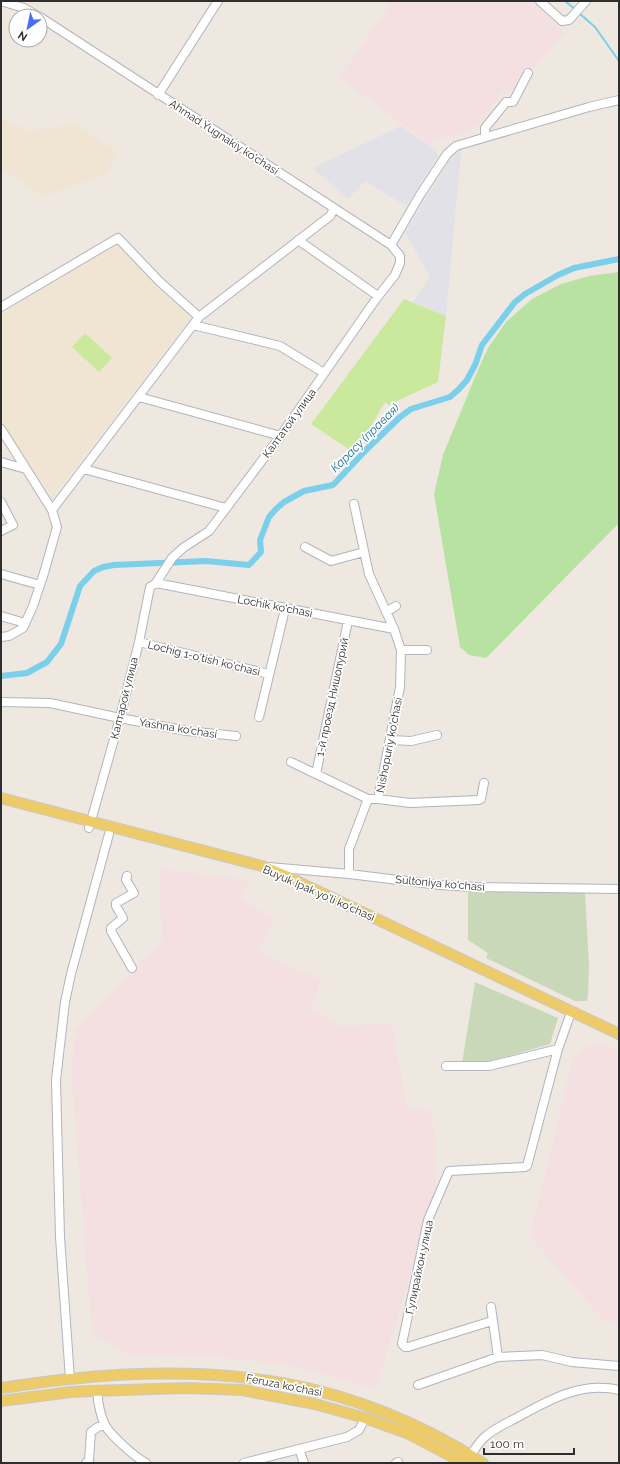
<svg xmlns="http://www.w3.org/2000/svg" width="620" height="1464" font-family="Raleway,sans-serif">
<rect width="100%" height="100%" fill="#eee8e1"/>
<!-- industrial -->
<path fill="#e3e1e8" d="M401,126L436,151L438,156L406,206L365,181L348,199L313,168Z
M462,148L457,195L446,316L413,302L430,277L405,232L451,158Z"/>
<!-- education -->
<path fill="#efe5d2" d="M1,117L28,131L75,124L118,153L105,175L44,196L1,169Z
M118,244L194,315L148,372L53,497L34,472L1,420V315L47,285L66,301L48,285Z"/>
<!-- medical -->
<path fill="#f4e0e1" d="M393,1H532L565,33L528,73L514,93L505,88L479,125L453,138L448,136L429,144L339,77Z
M159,869L249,880L241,899L274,919L258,952L321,980L311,1009L340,1026L392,1024L407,1108L431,1111L435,1136L436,1188L376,1389L292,1366L218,1357L132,1356L92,1334L71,1068L76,1030L162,940Z
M594,1042L619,1051V1321L605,1322L530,1237L573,1058Z"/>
<!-- green -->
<path fill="#b8e2a1" d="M619,272V523L486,658L469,655L460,647L434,494L443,455L478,370L488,348L506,322L532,299L561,284L589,276Z"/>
<!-- cemetery -->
<path fill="#c9d8b9" d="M468,892L585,893L589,966L588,994L587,1001H575L486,958L488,953L468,940Z
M475,982L558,1018L550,1044L483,1063L462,1064Z"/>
<!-- pitch -->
<path fill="#cae99d" d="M404,299L446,316L438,382L388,405L385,402L361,443L353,452L311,424Z
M85,333L112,358L99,372L72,347Z"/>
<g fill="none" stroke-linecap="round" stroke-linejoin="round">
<!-- stream -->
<path stroke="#7acfeb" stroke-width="2" d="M565,1L576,10
M579,13L595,27L619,61"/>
<!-- canal -->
<path stroke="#7acfeb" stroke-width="6" d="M1,676L27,673L47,662L61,644L80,586L94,571L103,567L114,565L206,561L249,565L261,552L260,540L269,517L276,509L284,502L304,491L333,485L366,450L400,417L411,409L450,397L459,389L467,380L475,365L482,345L515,302L525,294L558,275L574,268L619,259"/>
<defs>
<path id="minor" d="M1,1L24,8L38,16
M540,1L562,21L569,20L586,1
M40,17L391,245L400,256V263L395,275L376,299L279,438L209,531L183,548L172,558L156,583L150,587L139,642L120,718L89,828
M158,95L218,1
M485,136V128L506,102H513L528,73
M298,240L378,296
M391,245L420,195L447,154L456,146L589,107L619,100
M1,307L118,238L159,281L199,317
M193,325L280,346L324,373
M139,397L281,436
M1,429L52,510L57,527L44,573L33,606L23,628L9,636L1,637
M1,462L26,469
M84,469L226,508
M1,502L13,525L1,531
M52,510L199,317L330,216L334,209
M305,547L331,561L364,552
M1,574L40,585
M156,583L394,629
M386,612L396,606
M1,616L25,623
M139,642L269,674
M401,650H427
M1,702L50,703L120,718L187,731L236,736
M259,717L285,609
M391,740L411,741L437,735
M291,762L368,799
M316,774L348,621
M378,799L410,803L479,800L481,799L484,783
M269,867L349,874L440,885L474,887L619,889
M349,874V849L368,799H378L400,687L401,650L394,629L369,574L354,504
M127,876L126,880L134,893L116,903V906L123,918L111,928V931L132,968
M558,1049L569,1018
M446,1066H489L558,1049L527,1166L525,1167L449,1171L428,1220L402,1344L405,1347H408L492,1321
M491,1307L498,1357
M70,1379L60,1237L56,1080L65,1002L71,974L109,834
M418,1385L498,1357L542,1355L572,1362L619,1366
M97,1391C98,1402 100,1415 105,1425C111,1436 135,1457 146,1463
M299,1449L304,1463
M471,1455C475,1449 480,1440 486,1436C495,1428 507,1423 518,1417C549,1400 582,1381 619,1390
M86,1463L89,1460L91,1432L98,1427L105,1425
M244,1463L347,1437L359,1430L365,1418
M396,1463L398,1462"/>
<path id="major" d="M1,798L262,866L286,876L619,1034
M1,1388C24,1385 47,1381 70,1379C222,1363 352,1379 483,1463
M1,1401L71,1392L91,1391L187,1388L242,1390L315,1404L365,1418L407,1433L464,1463"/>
</defs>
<!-- minor casing -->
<use href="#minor" stroke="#b1b4bd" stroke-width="10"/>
<!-- major casing -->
<use href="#major" stroke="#c9c9c9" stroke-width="12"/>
<!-- minor -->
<use href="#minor" stroke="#fff" stroke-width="8"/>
<!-- major -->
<use href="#major" stroke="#eccb68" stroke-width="10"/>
</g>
<g text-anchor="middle" stroke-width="3.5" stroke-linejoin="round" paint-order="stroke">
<!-- street labels -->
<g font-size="11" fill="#2e2e2e" stroke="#fff">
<text transform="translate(224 137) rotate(33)" y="4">Ahmad Yugnakiy ko'chasi</text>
<text transform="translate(289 423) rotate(-54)" y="4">Калтатой улица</text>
<text transform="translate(275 606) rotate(11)" y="4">Lochik ko'chasi</text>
<text transform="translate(204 658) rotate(14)" y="4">Lochig 1-o'tish ko'chasi</text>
<text transform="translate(332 697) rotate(-78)" y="4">1-й проезд Нишопурий</text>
<text transform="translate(124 698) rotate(-76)" y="4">Калтарой улица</text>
<text transform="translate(178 728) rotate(9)" y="4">Yashna ko'chasi</text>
<text transform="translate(389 745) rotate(-79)" y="4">Nishopuriy ko'chasi</text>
<text transform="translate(440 883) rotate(5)" y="4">Sultoniya ko'chasi</text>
<text transform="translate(319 893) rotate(24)" y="4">Buyuk Ipak yo'li ko'chasi</text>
<text transform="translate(419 1267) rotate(-78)" y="4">Гулирайхон улица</text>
<text transform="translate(284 1385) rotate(11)" y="4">Feruza ko'chasi</text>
</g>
<!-- water labels -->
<g font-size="12" font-style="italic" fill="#13709d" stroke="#fff">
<text transform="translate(365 438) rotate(-45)" y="4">Карасу (правая)</text>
</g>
</g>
<!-- border -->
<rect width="620" height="1464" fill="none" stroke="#2e2e2e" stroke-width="4"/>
<!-- north arrow -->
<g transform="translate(28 28) rotate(213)"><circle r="19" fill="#ffffff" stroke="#ababab"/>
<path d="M0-3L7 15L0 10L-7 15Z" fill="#496cf4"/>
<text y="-6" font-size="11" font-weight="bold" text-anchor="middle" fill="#2e2e2e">N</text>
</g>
<!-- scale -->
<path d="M484 1448v6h90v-6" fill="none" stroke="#2e2e2e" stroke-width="2"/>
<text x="490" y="1448" font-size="12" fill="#2e2e2e" stroke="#ffffff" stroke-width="3" paint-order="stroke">100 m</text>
</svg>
